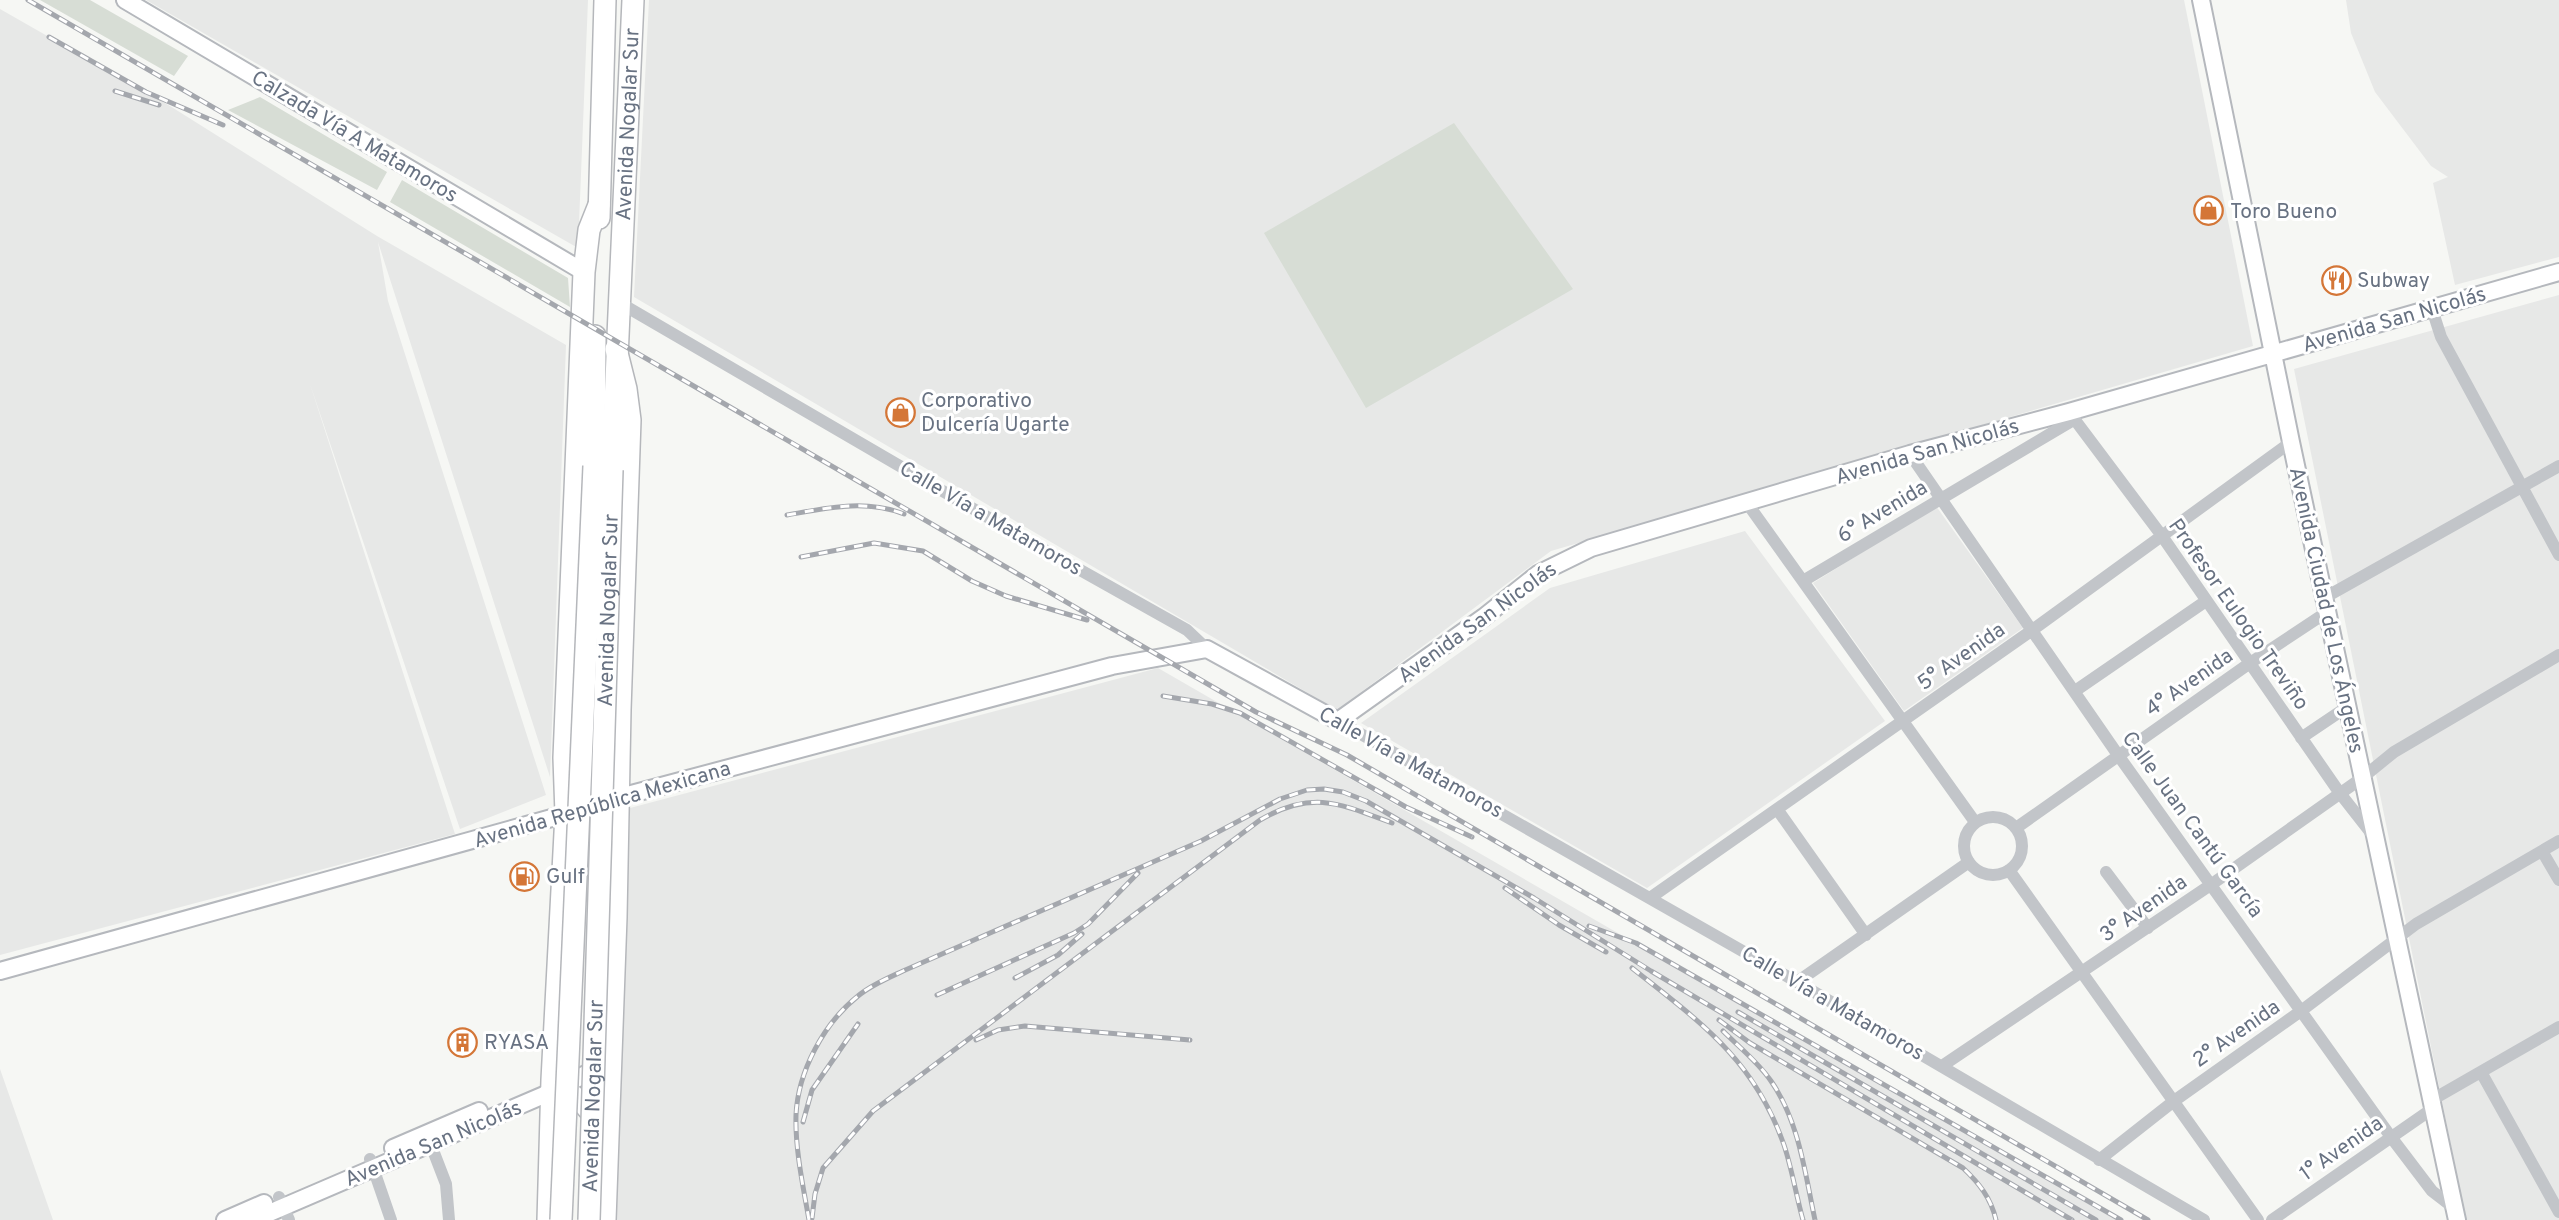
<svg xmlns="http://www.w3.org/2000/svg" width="2559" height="1220" font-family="Overpass,sans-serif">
<rect width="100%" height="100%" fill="#f6f7f4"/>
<!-- built -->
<path fill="#e7e8e7" d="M146,0H588L578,248L393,142Z
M649,0H2184L2253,346L1551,551L1337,710L634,297Z
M2346,0H2559V257L2455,285L2433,183L2448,177L2431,166L2375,92L2351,33Z
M0,9L170,106L377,236L566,345L550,777L378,242L388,301L546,795L460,829L310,384L455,834L0,955Z
M2559,295V1220H2466L2294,369Z
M1936,506L2023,628L1904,711L1813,583Z
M1745,531L1885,721L1647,888L1361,723L1550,588Z
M1158,668L2116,1220H613L630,808Z
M0,1069L53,1220H0Z"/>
<!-- green -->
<path fill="#d7ddd5" d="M40,0H90L188,56L174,76Z
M260,97L387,172L377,190L228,110Z
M1454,123L1573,289L1366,408L1264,233Z
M402,180L568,278L570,307L390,202Z"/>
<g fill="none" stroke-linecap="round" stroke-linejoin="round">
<defs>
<path id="secondary" d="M125,0L584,272
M2201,0L2291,442L2457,1220
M0,971L566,814L620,797L1112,666L1207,649L1338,721L1484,617L1538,574L1591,548L1910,454L2069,412L2559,272
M393,1148L479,1111
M225,1220L264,1203
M253,1220L544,1095L602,1066"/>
<g id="highway">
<path d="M599,218L605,0"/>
<path d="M594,466L595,336"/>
<path id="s1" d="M612,470L633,0"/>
<path d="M554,1081L585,1105L601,1124"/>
<path d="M548,1220L552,1080L566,814L564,758L584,272L589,230L599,205"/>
<path d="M605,1220L616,917L620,710L630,420L626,389L616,349"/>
</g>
</defs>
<!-- secondary casing -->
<use href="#secondary" stroke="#b5b8bd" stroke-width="20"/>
<!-- highway casing -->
<use href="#highway" stroke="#b5b7bb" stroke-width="24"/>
<!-- street -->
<path stroke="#c2c5c9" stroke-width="12" d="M620,303L1025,539L1187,630L1207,649
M2432,309L2441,337L2559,555
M2069,412L2162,536L2339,792L2375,838
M1910,454L2118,755L2391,1137L2432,1191L2454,1208
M1747,503L1975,822
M1803,581L2075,419
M2324,598L2559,466
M2075,691L2206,601
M1338,721L1797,982L2204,1220
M2301,738L2347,707
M1777,809L1866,935
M1964 846a29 29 0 1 1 58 0a29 29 0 1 1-58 0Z
M2016,828L2250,663L2327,612
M2542,851L2559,880
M2009,870L2258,1220
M2106,872L2148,928
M1650,898L2031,631L2291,442
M1797,982L1969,862
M1942,1066L2212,884L2362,778L2394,752L2559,655
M2481,1072L2559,1212
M2430,1101L2559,1027
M431,1145L446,1184L449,1220
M370,1159L391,1220
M2099,1160L2174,1101L2301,1011L2416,924L2559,841
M279,1197L289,1220
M2272,1220L2432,1109"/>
<!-- secondary -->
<use href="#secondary" stroke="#fff" stroke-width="16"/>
<!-- highway -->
<use href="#highway" stroke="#fff" stroke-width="21"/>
<defs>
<path id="rail" d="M28,0L1256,712L1347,755L2148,1220
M49,37L146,92L223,125
M115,91L159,105
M787,515C827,508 865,499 904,514
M801,557L874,543L923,551L972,581L1006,596L1087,620
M1163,696L1212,704L1240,713L1406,807L1472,837
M1505,888L1559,925L1606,952
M1589,926L1636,943L2121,1220
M1632,968C1700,1022 1754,1059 1784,1145C1792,1169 1796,1195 1803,1220
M1015,978L1058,955L1082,934
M937,995L1074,933L1088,924L1138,873
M1738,1012L2096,1220
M1719,1020L1750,1043L1963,1168C1979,1183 1991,1198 1996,1220
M1723,1031C1739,1047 1758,1062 1771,1081C1799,1121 1805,1173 1815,1220
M976,1040L998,1030L1025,1026L1190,1040
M803,1122L812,1090L858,1024
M812,1218L815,1194L823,1168L873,1111L1260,820C1312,790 1339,803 1392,823
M809,1220C803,1186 795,1149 796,1115C798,1071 824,1023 858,996C871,985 888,978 903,971L1201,841L1280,799L1307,790L1324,789L1343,792L1366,801L1534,898L1651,971L2072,1220"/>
</defs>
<!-- rail casing -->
<use href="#rail" stroke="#a4a7ad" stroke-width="5"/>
<!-- rail -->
<use href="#rail" stroke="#fff" stroke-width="3" stroke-dasharray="9" stroke-linecap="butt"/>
<defs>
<g id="highway-bridge">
<path d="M561,1220L594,466"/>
<path id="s2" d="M589,1220L612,470"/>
</g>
</defs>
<!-- highway-bridge casing -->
<use href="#highway-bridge" stroke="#b5b7bb" stroke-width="24" stroke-linecap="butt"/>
<!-- highway-bridge -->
<use href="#highway-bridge" stroke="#fff" stroke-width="21"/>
</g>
<!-- icons -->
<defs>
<symbol id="shop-ring" viewBox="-11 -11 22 22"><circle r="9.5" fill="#fff" stroke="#d47637" stroke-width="1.5"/><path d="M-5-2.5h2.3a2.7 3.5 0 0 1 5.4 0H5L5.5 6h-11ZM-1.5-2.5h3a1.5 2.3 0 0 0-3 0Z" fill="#d47637"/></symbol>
<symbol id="restaurant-ring" viewBox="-11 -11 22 22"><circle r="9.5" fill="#fff" stroke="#d47637" stroke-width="1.5"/><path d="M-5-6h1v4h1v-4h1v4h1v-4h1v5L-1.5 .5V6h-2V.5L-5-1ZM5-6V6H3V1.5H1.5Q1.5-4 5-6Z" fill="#d47637"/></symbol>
<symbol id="fuel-ring" viewBox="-11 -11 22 22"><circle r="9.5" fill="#fff" stroke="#d47637" stroke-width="1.5"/><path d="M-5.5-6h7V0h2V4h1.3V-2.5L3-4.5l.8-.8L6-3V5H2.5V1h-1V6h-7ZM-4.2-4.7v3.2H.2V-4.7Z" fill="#d47637"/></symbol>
<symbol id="building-ring" viewBox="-11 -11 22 22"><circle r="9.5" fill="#fff" stroke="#d47637" stroke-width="1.5"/><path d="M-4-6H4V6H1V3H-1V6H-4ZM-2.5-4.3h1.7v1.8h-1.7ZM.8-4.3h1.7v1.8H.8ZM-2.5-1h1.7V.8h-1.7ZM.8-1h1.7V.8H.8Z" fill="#d47637"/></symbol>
</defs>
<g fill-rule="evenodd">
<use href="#shop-ring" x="2192" y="194" width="33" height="33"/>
<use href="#restaurant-ring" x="2320" y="264" width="33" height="33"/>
<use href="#shop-ring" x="884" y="396" width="33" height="33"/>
<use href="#fuel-ring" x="508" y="860" width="33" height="33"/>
<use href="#building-ring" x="446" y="1026" width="33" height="33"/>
</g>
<g text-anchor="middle" stroke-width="6" stroke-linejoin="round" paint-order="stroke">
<!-- street labels -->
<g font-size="21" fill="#687282" stroke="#fff">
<text dy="7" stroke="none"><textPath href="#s1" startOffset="346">Avenida Nogalar Sur</textPath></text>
<text transform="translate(355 136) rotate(31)" y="7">Calzada Vía A Matamoros</text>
<text transform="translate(2394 319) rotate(-16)" y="7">Avenida San Nicolás</text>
<text transform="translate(1927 451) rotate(-16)" y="7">Avenida San Nicolás</text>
<text transform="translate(1882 511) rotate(-31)" y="7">6° Avenida</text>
<text transform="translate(991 518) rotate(30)" y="7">Calle Vía a Matamoros</text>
<text dy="7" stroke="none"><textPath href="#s2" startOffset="610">Avenida Nogalar Sur</textPath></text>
<text transform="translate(2327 610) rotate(78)" y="7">Avenida Ciudad de Los Ángeles</text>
<text transform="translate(2239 614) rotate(55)" y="7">Profesor Eulogio Treviño</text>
<text transform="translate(1477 622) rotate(-36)" y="7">Avenida San Nicolás</text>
<text transform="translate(1961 656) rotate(-35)" y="7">5° Avenida</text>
<text transform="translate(2189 682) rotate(-35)" y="7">4° Avenida</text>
<text transform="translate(1411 762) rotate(29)" y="7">Calle Vía a Matamoros</text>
<text transform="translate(602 804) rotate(-16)" y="7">Avenida República Mexicana</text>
<text transform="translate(2193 824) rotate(54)" y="7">Calle Juan Cantú García</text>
<text transform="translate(2143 908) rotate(-35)" y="7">3° Avenida</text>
<text transform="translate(1833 1003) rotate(30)" y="7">Calle Vía a Matamoros</text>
<text transform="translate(2236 1033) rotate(-35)" y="7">2° Avenida</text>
<text dy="7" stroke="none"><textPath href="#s2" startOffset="124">Avenida Nogalar Sur</textPath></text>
<text transform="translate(433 1143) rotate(-23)" y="7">Avenida San Nicolás</text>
<text transform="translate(2341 1148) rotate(-35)" y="7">1° Avenida</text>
</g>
<!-- poi labels -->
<g font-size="21" fill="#687282" stroke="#fff" text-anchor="start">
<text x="2230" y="218">Toro Bueno</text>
<text x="2357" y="287">Subway</text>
<text x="921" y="407">Corporativo<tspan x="921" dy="24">Dulcería Ugarte</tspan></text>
<text x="546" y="883">Gulf</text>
<text x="484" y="1049">RYASA</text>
</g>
</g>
</svg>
